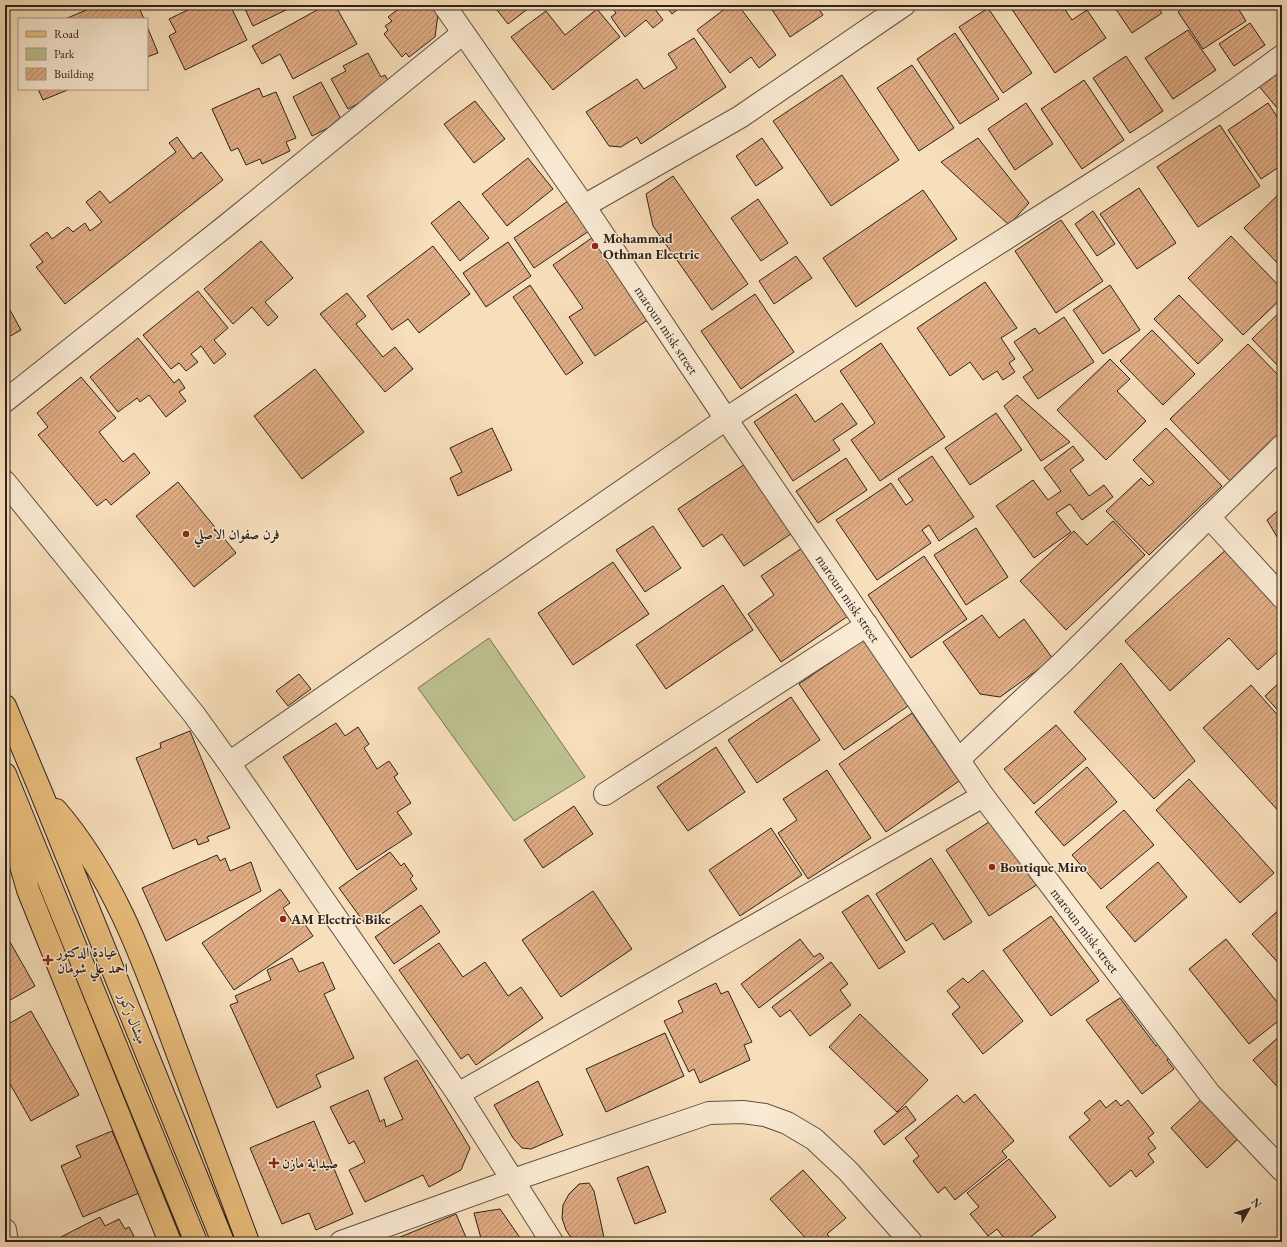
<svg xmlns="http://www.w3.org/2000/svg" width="1287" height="1247" font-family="'EB Garamond',Amiri,serif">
<defs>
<pattern id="building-hatch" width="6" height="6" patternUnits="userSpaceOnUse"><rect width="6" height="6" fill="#e0ac84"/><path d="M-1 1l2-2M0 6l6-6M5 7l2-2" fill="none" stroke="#b68c6b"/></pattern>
</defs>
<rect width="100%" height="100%" fill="#f8dfbb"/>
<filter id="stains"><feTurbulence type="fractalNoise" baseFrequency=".005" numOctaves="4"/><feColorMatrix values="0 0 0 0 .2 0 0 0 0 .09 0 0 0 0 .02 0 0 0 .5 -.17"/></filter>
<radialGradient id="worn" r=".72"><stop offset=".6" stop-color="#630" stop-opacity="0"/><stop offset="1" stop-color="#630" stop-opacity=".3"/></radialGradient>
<!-- green -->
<path fill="#bec190" stroke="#767256" d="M489,638L585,777L514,821L418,688Z"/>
<!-- building -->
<path fill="url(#building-hatch)" stroke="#2e221d" d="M98,5H138L144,19H65Z
M198,5H230L247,40L185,70L169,36L176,32L169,19Z
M243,5H288L290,8L253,26Z
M326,5H335L357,44L293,79L280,54L262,64L252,46Z
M401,5H437L439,7L435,37L409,57L406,53L402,57L384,34L388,30L385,26L392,21L388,17L402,6Z
M493,5H533L508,24Z
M610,5H652L663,20L653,28L646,20L625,37L611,17L616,13Z
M665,5H683L672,14Z
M730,5H738L776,55L759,68L751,57L730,73L697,30Z
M769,5H816L823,15L790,37Z
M1009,5H1062L1072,20L1087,10L1106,38L1055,73Z
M1068,5H1077L1071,9Z
M1113,5H1156L1162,13L1132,33Z
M1188,5H1236L1246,21L1203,49L1178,12Z
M1273,5H1282V17Z
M988,8L1032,73L1003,93L959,27Z
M597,9L620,37L553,90L511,37L546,11L565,35Z
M1250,23L1265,45L1234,66L1219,44Z
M147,26L158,53L147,57Z
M1188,30L1216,70L1173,99L1145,58Z
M955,33L999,99L960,124L917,59Z
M694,38L726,87L641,144L637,137L621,147L609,146L586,112L637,79L644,89L677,68L668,54Z
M368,53L381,77L385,75L391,86L348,109L331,79L346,71L343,66Z
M1126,56L1163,111L1130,133L1093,78Z
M912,65L954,128L919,151L877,88Z
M1282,66V114L1258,85Z
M842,75L899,160L831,206L773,121Z
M1084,80L1124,140L1082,169L1041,109Z
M321,82L342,121L312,136L293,97Z
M259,88L263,97L276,92L296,138L286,142L290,151L262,164L260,159L246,165L238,148L231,151L212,109Z
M38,89H70L43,100Z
M475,101L505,139L474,163L444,124Z
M1026,103L1053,144L1015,170L988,129Z
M1268,103L1282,124V165L1261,179L1228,130Z
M1220,125L1260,186L1198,227L1157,167Z
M177,137L193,159L201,152L223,180L65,304L36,267L43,262L30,245L47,232L52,239L68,227L73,232L85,223L90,231L102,222L86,202L100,191L110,203L176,152L169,143Z
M762,138L783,168L756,186L736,156Z
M978,138L1029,203L1009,225L941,162Z
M528,158L553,189L507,226L482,194Z
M673,176L748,284L712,310L653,226L646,194Z
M1139,188L1176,243L1137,269L1100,214Z
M923,190L957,239L856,307L823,258Z
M1282,191V268L1244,228Z
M758,199L788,243L761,261L731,218Z
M459,201L489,238L460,261L431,223Z
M568,201L589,231L534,268L514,238Z
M1093,211L1115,244L1097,256L1075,224Z
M1061,220L1103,281L1056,313L1015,251Z
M596,235L652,317L595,356L569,317L583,308L553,265Z
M1231,236L1282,289V298L1243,335L1188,278Z
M261,241L293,278L265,302L278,317L268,326L252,307L233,324L204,289Z
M508,242L531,276L486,307L463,273Z
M433,246L470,294L419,333L408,319L392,330L367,296Z
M796,256L812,278L774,304L759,281Z
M985,282L1017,328L1001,338L1015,359L1009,363L1015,372L1003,380L997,371L983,380L970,362L950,376L917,328Z
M530,285L583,363L566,375L513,297Z
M1110,285L1140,330L1103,354L1073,310Z
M198,291L228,328L214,340L226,354L214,364L201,346L191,354L198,362L186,371L179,363L171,369L143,335Z
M347,293L366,316L356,324L383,357L395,347L413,369L385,392L320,314Z
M755,294L794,352L741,389L701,331Z
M1179,295L1223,340L1198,364L1154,319Z
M5,301L21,330L5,339Z
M1282,310V370L1252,339Z
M1064,317L1094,362L1038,399L1023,377L1033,370L1014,342L1035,328L1039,334Z
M1152,330L1195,374L1163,405L1120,361Z
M138,338L174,383L179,379L185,388L179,392L186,401L166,417L149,395L140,402L137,398L118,412L90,377Z
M881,343L945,437L880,481L851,440L875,423L840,371Z
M1248,344L1282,379V441L1235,486L1170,419Z
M1110,359L1130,379L1117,391L1146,421L1106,460L1057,410Z
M315,369L364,432L302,479L254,416Z
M81,377L116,418L99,432L123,462L134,453L150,473L111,505L106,499L97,506L38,435L48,427L37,413Z
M796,394L815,422L842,403L857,424L833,440L840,450L793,481L754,422Z
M1017,395L1070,442L1041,461L1004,406Z
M996,413L1022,450L970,485L945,448Z
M492,428L512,470L458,496L450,478L462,472L450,448Z
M1166,428L1222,486L1149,555L1106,511L1141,478L1149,486L1154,482L1133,460Z
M1073,446L1084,460L1070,470L1089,496L1104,485L1113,497L1082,520L1070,504L1056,513L1071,532L1034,558L996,506L1033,480L1048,500L1061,491L1044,468Z
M932,456L974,517L939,541L929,525L922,530L931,543L877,580L836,520L891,483L906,505L913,500L898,479Z
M846,458L867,490L818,523L796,491Z
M751,460L798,529L744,566L722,534L703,547L678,509Z
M178,482L236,553L194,587L136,516Z
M1282,507V543L1280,542L1267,520Z
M1113,521L1145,555L1066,630L1020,581L1074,531L1087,545Z
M653,526L681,568L645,592L616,550Z
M976,528L1008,577L966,605L934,555Z
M805,546L851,614L781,662L748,614L774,595L761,576Z
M1229,547L1282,606V648L1258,670L1229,638L1170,691L1125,641Z
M924,556L967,619L911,658L868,595Z
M613,562L649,614L573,665L538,613Z
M723,585L753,630L666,689L636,645Z
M982,615L999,638L1024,619L1053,659L1000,697L980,694L943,642Z
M866,638L911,704L844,750L799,684Z
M1121,663L1195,761L1154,799L1074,712Z
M299,674L311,689L288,706L276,691Z
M1282,680V715L1265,696Z
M1251,685L1282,720V815L1203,728Z
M791,697L820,740L757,783L728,740Z
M912,713L959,781L886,832L839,764Z
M336,723L345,736L358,727L369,744L364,748L377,769L389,761L398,774L394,777L411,803L397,812L412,834L357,870L283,757Z
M1056,725L1086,759L1034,804L1004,769Z
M190,731L230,828L207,837L209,841L198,845L196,839L173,849L136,758L161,748L160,743Z
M716,747L745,792L688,831L657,787Z
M1087,767L1117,802L1064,846L1035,812Z
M827,770L871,838L808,879L778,833L797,820L783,799Z
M1189,779L1274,873L1240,903L1156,810Z
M574,806L593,834L543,868L524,840Z
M1124,810L1154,845L1101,889L1072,855Z
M995,818L1038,884L989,916L946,850Z
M771,828L802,875L740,916L709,870Z
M390,852L401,866L404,863L413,876L410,879L417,889L366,925L339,888Z
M217,855L220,861L225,858L230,871L251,862L261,891L166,941L142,888Z
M931,858L972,922L944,940L933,923L906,941L876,894Z
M1158,862L1187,897L1135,942L1106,907Z
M280,889L290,903L283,908L294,925L302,920L313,936L234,990L202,943Z
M593,891L632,949L561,997L522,940Z
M868,895L905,952L879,969L842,912Z
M421,905L440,932L394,964L375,937Z
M1282,907V967L1252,934Z
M1051,916L1099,981L1051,1016L1003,950Z
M800,939L814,957L820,953L824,958L759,1008L741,984Z
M1226,939L1282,1008V1018L1249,1044L1189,969Z
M10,942L35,986L5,1003V945Z
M439,943L463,977L485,962L508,996L521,987L543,1018L476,1065L468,1054L461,1059L399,970Z
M292,958L299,972L323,962L335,989L324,994L354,1058L316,1075L321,1087L277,1108L230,1005L238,1002L235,996L271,980L267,970Z
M831,962L848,984L840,990L851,1005L810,1036L790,1010L780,1017L772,1007Z
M983,970L1023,1021L983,1054L952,1014L960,1007L947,991L963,978L968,983Z
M716,983L721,994L728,991L752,1042L744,1045L750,1060L700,1083L694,1069L689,1072L664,1021L683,1012L678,1001Z
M1120,998L1156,1046L1160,1042L1172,1057L1167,1060L1174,1069L1142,1094L1086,1020Z
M31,1011L79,1095L31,1121L5,1075V1071L10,1068L5,1058V1026Z
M860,1014L928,1080L897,1112L829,1047Z
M665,1033L684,1076L606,1112L586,1069Z
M1282,1034V1092L1253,1060Z
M417,1060L470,1148L461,1170L429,1187L423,1175L365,1202L349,1170L365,1162L354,1141L349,1144L330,1107L368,1090L380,1122L384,1119L386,1127L403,1119L384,1078Z
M538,1081L563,1135L531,1149L522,1148L513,1138L494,1105Z
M975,1094L1014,1141L1002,1151L1007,1157L955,1200L945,1187L938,1193L913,1161L919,1156L905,1138L957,1095L964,1103Z
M1202,1099L1238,1139L1207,1168L1171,1128Z
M1100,1100L1106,1108L1116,1100L1121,1106L1128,1100L1154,1133L1148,1138L1156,1148L1148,1154L1154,1162L1136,1177L1131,1170L1110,1187L1069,1137L1090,1120L1084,1113Z
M906,1106L916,1120L884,1145L874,1131Z
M314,1121L353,1214L316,1230L309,1213L282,1224L250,1148Z
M112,1131L139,1193L83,1217L61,1166L81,1157L76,1146Z
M1009,1159L1056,1217L1024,1242H1007L997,1229L988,1236L970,1214L979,1207L967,1193Z
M648,1166L666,1212L635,1224L617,1178Z
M803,1170L846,1218L827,1234L833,1242H809L770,1199Z
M589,1183L594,1191L605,1242H574L566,1230L562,1218L563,1205L569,1194L579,1184Z
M500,1209L523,1242H482L474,1213Z
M456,1214L468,1242H388Z
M100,1217L105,1226L119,1219L125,1229L129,1227L137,1242H63L61,1237Z"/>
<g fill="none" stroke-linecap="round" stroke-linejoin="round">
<defs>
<g id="minor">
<path id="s1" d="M444,5L584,206L726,419L983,796L1209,1093L1282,1170"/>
<path d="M584,206L740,117L904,5"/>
<path d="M5,401L227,225L463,33"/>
<path d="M5,482L193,713L229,763L458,1094L552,1242"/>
<path d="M1209,517L1282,597"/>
<path d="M959,759L1063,662L1209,517L1282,446"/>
<path d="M229,763L726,419C837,346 948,275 1060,204C1135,156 1211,110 1282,56"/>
<path d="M605,794L867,625"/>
<path d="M458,1094L983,796"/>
<path d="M5,1230L7,1242"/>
<path d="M341,1242L513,1180L709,1113L743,1112L765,1115L787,1123L814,1139L848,1171L911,1242"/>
</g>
<path id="major" d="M5,706L41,792L223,1242
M5,774L196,1242
M56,810C114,877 144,962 174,1044C199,1110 223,1176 248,1242
M15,811V828L17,852L28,890L170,1242"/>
</defs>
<!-- minor casing -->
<use href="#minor" stroke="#605144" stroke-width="24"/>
<!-- major casing -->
<use href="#major" stroke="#2e221d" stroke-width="24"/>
<!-- minor -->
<use href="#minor" stroke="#faead3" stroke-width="22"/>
<!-- major -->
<use href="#major" stroke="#ecc07e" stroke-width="22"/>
</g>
<!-- markers -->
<g fill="#8f2418" stroke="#faead3" stroke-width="1.5">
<circle cx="595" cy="246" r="4"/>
<circle cx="186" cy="534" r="4"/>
<circle cx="992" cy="867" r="4"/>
<circle cx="283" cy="919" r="4"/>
<path d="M46 954h4v4h4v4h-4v4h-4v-4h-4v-4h4z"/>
<path d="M272 1157h4v4h4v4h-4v4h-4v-4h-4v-4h4z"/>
</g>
<g text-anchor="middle" stroke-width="3" stroke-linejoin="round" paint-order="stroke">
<!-- poi labels -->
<g font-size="14" font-weight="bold" fill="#2e221d" stroke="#faead3" text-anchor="start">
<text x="603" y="243">Mohammad<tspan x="603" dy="16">Othman Electric</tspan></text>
<text x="194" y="539">فرن صفوان الاصلي</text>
<text x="1000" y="872">Boutique Miro</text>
<text x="291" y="924">AM Electric Bike</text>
<text x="57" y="957">عيادة الدكتور<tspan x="57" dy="16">احمد علي شومان</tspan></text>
<text x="282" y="1168">صيداية مازن</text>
</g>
<!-- street labels -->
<g font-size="14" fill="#2e221d" stroke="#faead3">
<text dy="5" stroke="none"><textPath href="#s1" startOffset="394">maroun misk street</textPath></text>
<text dy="5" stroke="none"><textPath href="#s1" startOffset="718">maroun misk street</textPath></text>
<text dy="5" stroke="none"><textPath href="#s1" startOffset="1126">maroun misk street</textPath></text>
<text transform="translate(133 1018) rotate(68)" y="5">ميشال زكور</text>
</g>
</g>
<!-- margin -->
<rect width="1287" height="1247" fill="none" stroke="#f8dfbb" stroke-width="20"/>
<rect x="6" y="6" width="1275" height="1235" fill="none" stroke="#2e221d" stroke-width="2"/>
<rect x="10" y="10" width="1267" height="1227" fill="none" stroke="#2e221d"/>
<!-- legend -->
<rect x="18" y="18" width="130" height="72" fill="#faead3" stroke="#a89a8a"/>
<rect x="26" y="31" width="20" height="6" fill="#ecc07e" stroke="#a89a8a"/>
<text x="54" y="38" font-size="12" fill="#2e221d">Road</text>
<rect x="26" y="48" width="20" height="12" fill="#bec190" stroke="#a89a8a"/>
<text x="54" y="58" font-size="12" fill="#2e221d">Park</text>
<rect x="26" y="68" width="20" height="12" fill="url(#building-hatch)" stroke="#a89a8a"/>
<text x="54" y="78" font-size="12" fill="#2e221d">Building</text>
<!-- north arrow -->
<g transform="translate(1249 1209) rotate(51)" stroke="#faead3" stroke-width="3" paint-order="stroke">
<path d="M0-3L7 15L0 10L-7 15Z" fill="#2e221d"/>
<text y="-6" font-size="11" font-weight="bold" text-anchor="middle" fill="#2e221d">N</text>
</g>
<rect width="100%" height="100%" filter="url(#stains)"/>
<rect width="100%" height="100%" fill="url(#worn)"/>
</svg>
